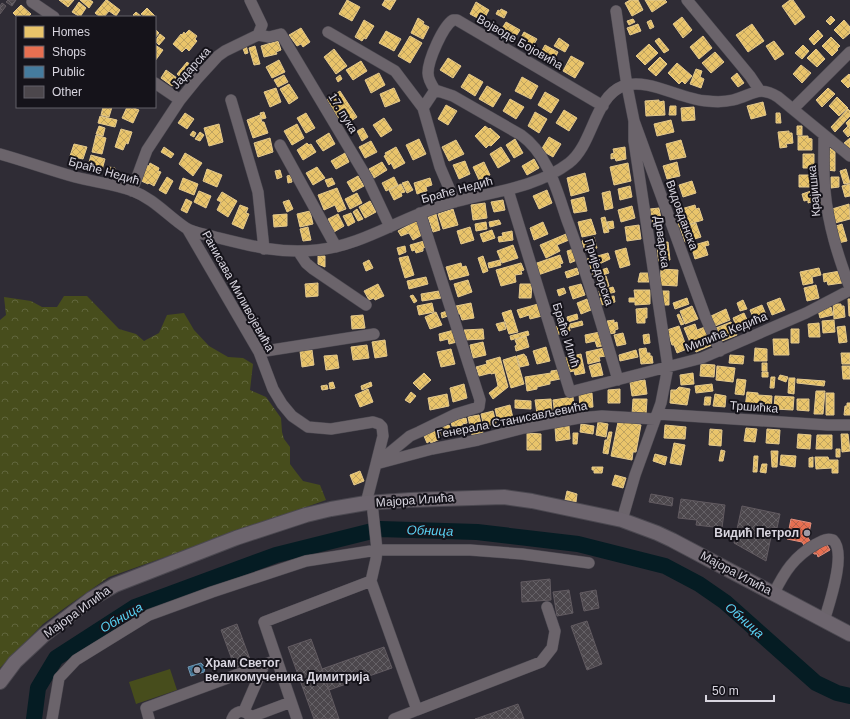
<svg xmlns="http://www.w3.org/2000/svg" width="850" height="719" font-family="Helvetica,sans-serif">
<defs>
<pattern id="forest-crowns" width="20" height="18" patternUnits="userSpaceOnUse"><rect width="20" height="18" fill="#474d1c"/><path d="M2 6a3 3 0 1 1 6 0M12 15a3 3 0 1 1 6 0" fill="none" stroke="#61663d"/></pattern>
<pattern id="homes-cross-hatch" width="8" height="8" patternUnits="userSpaceOnUse"><rect width="8" height="8" fill="#e9c46a"/><path d="M0 0l8 8M0 8l8-8" fill="none" stroke="#bfa360"/></pattern>
<pattern id="shops-cross-hatch" width="8" height="8" patternUnits="userSpaceOnUse"><rect width="8" height="8" fill="#e76f51"/><path d="M0 0l8 8M0 8l8-8" fill="none" stroke="#b5614d"/></pattern>
<pattern id="public-cross-hatch" width="8" height="8" patternUnits="userSpaceOnUse"><rect width="8" height="8" fill="#457b9d"/><path d="M0 0l8 8M0 8l8-8" fill="none" stroke="#436379"/></pattern>
<pattern id="building-cross-hatch" width="8" height="8" patternUnits="userSpaceOnUse"><rect width="8" height="8" fill="#4c474c"/><path d="M0 0l8 8M0 8l8-8" fill="none" stroke="#656166"/></pattern>
</defs>
<rect width="100%" height="100%" fill="#2f2c35"/>
<!-- forest -->
<path fill="url(#forest-crowns)" d="M64,296H87L119,329L136,334L144,341L159,333L167,315L184,313L194,330L209,346L228,357L243,358L253,364L250,390L266,397L281,418L282,432L284,439L290,447V464L296,472L303,481L320,485L326,500L109,577L66,607L43,624L0,668V320L6,315L4,297L31,301L42,307H57Z"/>
<!-- pitch -->
<path fill="#474d1c" d="M170,669L177,690L136,704L129,682Z"/>
<!-- homes -->
<path fill="url(#homes-cross-hatch)" stroke="#e4c98d" d="M59,0H74L68,7Z
M80,0H90L93,2L89,8Z
M106,0H107L120,10L116,16L109,11L104,17H100L95,13Z
M347,0L360,7L352,21L339,14Z
M385,0H396L390,10L382,5Z
M630,0H638L643,10L632,16L625,3Z
M645,0H665L667,2L652,12Z
M790,0H793L805,17L795,25L782,6Z
M79,2L86,8L80,17L72,12Z
M476,2L489,10L483,21L470,14Z
M21,5L31,14L28,17H17L13,13Z
M147,8L156,17L155,18L145,17L141,14Z
M501,9L507,12L504,18L496,14L498,10L500,11Z
M136,12L142,17H135L133,15Z
M831,16L835,20L830,25L826,21Z
M682,17L692,30L683,38L673,24Z
M418,18L424,22L423,24L429,27L423,39L411,33Z
M633,19L635,22L629,25L627,21Z
M364,20L374,26L366,39L364,38L362,41L355,37Z
M651,20L654,27L650,29L647,22Z
M844,20L850,27V33L843,39L834,30Z
M506,22L520,30L513,41L499,33Z
M638,24L641,31L630,35L627,28Z
M752,24L764,41L748,52L736,35Z
M301,28L310,42L303,47L301,44L297,46L289,35Z
M155,29L159,33L155,38Z
M189,30L197,36L195,39L197,41L189,51L186,48L182,52L173,44L181,34L182,35L184,32L185,34Z
M818,30L823,36L814,45L809,39Z
M386,31L401,39L394,51L379,43Z
M524,32L537,39L530,51L518,43Z
M160,34L165,38L159,45L155,41Z
M410,36L422,43L410,63L398,56Z
M703,36L712,48L699,59L690,47Z
M831,37L840,46L837,49L838,50L832,56L822,46Z
M559,38L569,45L565,52L554,46Z
M659,38L669,50L664,53L655,41Z
M278,41L281,50L276,52L277,54L264,57L261,46Z
M774,41L784,54L775,60L766,46Z
M649,44L658,53L645,65L636,56Z
M155,45L163,50L155,61Z
M246,45L248,53L245,54L242,46Z
M545,45L558,52L552,64L539,56Z
M803,45L809,51L802,59L795,53Z
M255,46L260,64L254,65L249,48Z
M334,49L347,66L336,74L324,57Z
M816,49L825,59L817,67L807,58Z
M715,52L724,62L711,73L702,63Z
M571,56L584,63L575,78L563,71Z
M660,57L667,64L656,76L648,69Z
M448,58L461,66L453,78L440,70Z
M279,60L285,72L272,78L266,67Z
M361,61L367,71L353,80L346,70Z
M187,62L196,69L190,76L187,74L182,79L177,74Z
M677,63L692,76L685,84L682,81L679,84L668,73Z
M801,65L811,73L802,83L793,74Z
M696,69L702,71L700,77L704,79L701,88L690,84Z
M166,70L177,78L172,86L161,78Z
M379,73L385,85L371,93L365,80Z
M737,73L744,83L738,87L731,78Z
M469,74L483,82L475,96L461,87Z
M849,74L850,75V86L848,88L841,81Z
M284,75L288,82L278,87L274,80Z
M340,75L342,79L338,82L336,78Z
M522,77L538,86L531,99L515,91Z
M289,84L298,98L289,104L280,89Z
M487,86L501,94L493,107L479,99Z
M276,88L281,102L270,107L264,92Z
M394,88L400,101L385,107L380,94Z
M828,88L835,94L822,107L816,100Z
M340,91L357,117L348,123L343,114L338,118L326,100Z
M545,92L559,100L551,113L538,105Z
M837,97L848,108L839,116L829,106Z
M510,99L524,107L516,119L503,111Z
M659,100V102L664,101L665,115L646,116L645,101Z
M763,102L766,115L751,119L747,106Z
M446,105L457,111L448,125L438,119Z
M670,106H676V115H669Z
M103,107H112L109,117L101,115Z
M127,107H131L139,110L133,123L122,118Z
M694,107L695,120L682,121L681,108Z
M848,109L850,111V116L835,132L831,127Z
M564,110L577,118L569,131L556,123Z
M264,112L266,118L262,119L260,113Z
M535,112L547,119L539,133L528,126Z
M185,113L194,119L187,129L178,123Z
M306,113L315,128L306,133L297,118Z
M776,113H780L781,123H776Z
M260,115L262,122H264L268,133L253,138L247,120Z
M100,116L117,120L115,127L98,123Z
M384,118L392,130L381,137L373,125Z
M850,119V135L848,137L843,131L848,126L846,123Z
M671,120L674,132L657,136L654,124Z
M219,124L223,142L209,146L204,128Z
M297,124L304,138L292,145L284,131Z
M99,126L105,128L103,136L96,134Z
M485,126L489,129L490,128L500,137L491,146L489,145L486,148L475,136Z
M797,126H802V135H797Z
M363,128L368,137L362,141L357,131Z
M121,129L132,132L128,144L126,143L123,150L115,147Z
M193,131L196,133L194,137L190,135Z
M789,131V133H792L793,143L786,144L787,147L780,148L778,132Z
M200,132L204,135L200,141L195,139Z
M329,133L335,144L323,151L316,141Z
M96,135L106,138L102,154L92,152Z
M798,136H808V138L812,139V150H798Z
M549,137L561,144L553,157L541,150Z
M270,138L273,152L258,157L254,143Z
M850,138V148L849,149L844,143Z
M419,139L426,154L413,160L406,145Z
M515,139L523,153L514,158L506,145Z
M456,140L464,154L449,161L442,147Z
M681,140L686,157L670,160L666,144Z
M371,141L377,152L365,158L359,147Z
M307,143L309,145L311,144L316,152L303,160L297,150Z
M74,144L87,147L83,159L70,156Z
M164,147L174,154L171,158L161,152Z
M396,147L405,163L394,169L391,163L389,165L384,156L386,155L385,153Z
M501,147L510,161L498,168L490,154Z
M625,147L626,159L616,161L615,158L611,159V154L614,153L613,149Z
M828,147L835,151V171L827,170Z
M185,153L202,163L193,176L179,164Z
M345,153L349,162L336,169L331,161Z
M803,154H814V168H803Z
M91,155L105,159L102,170L88,166Z
M534,159L539,168L527,175L522,166Z
M465,161L470,174L459,179L453,165Z
M382,162L387,170L374,178L369,169Z
M484,162L490,175L479,180L473,167Z
M677,162L680,176L667,179L663,166Z
M150,163L159,168L158,171L161,172L154,186L149,183L148,184L139,180L147,165L149,166Z
M628,163L631,181L614,185L610,167Z
M109,167L115,168L114,172L108,171Z
M317,167L325,178L313,185L306,173Z
M207,169L222,175L217,187L203,181Z
M846,169L850,183L844,184L840,171Z
M280,170L282,177L277,179L275,171Z
M585,173L589,191L571,196L567,178Z
M291,175L292,182L288,183L287,176Z
M799,175H814V187H799Z
M358,176L364,186L353,192L347,182Z
M167,177L173,181L166,194L159,190Z
M394,177L398,185L386,191L382,183Z
M831,177H839V187L831,188Z
M183,178L198,184L194,195L179,189Z
M332,178L335,184L328,187L325,180Z
M430,178L432,185L426,187L427,191L417,194L414,183Z
M408,181L413,190L407,193L402,183Z
M692,181L696,193L683,197L679,185Z
M401,184L405,192L401,193L402,196L394,200L389,190Z
M850,184V196L845,197L842,186Z
M630,186L632,197L620,200L618,189Z
M337,188L346,209L338,212L335,205L324,210L318,195Z
M547,190L552,203L539,209L533,196Z
M199,191L211,196L206,208L194,202Z
M610,191L613,208L605,210L602,193Z
M811,191V193L816,192L817,195L820,194L823,204L815,206L814,201L808,203V200L804,201L802,194Z
M222,192L237,201L228,217L217,210L221,202L217,200Z
M357,193L362,203L350,209L345,199Z
M584,197L587,211L574,213L571,200Z
M186,199L192,202L187,213L181,210Z
M289,200L293,209L287,212L283,202Z
M503,200L505,210L494,212L491,202Z
M370,201L376,212L365,218L359,207Z
M485,203L487,218L473,220L471,205Z
M849,204L850,219L835,223L832,209Z
M240,205L248,208L246,213L249,214L243,229L232,224Z
M695,205L696,209L699,208L703,220L676,228L673,221L684,217L681,209Z
M632,206L635,218L621,222L618,210Z
M659,208L662,224L653,226L650,209Z
M357,209L363,219L358,221L353,212Z
M453,209L458,225L443,229L438,214Z
M310,211L313,224L300,227L297,214Z
M351,213L355,222L348,226L343,216Z
M287,214V226L274,227L273,215Z
M338,214L344,226L334,232L328,219Z
M436,214L440,230L433,232L428,217Z
M605,217L609,232L604,233L601,218Z
M591,219L596,234L582,237L578,222Z
M418,220L422,228L419,230L422,235L413,240L409,233L401,236L398,231Z
M499,220L501,224L490,227L489,222Z
M613,221L614,228L609,229L607,222Z
M486,222L487,229L476,231L475,224Z
M543,222L548,234L534,240L530,228Z
M696,223L701,237L685,242L680,228Z
M842,224L847,241L838,243L836,226Z
M639,225L641,239L627,241L625,227Z
M308,227L311,240L303,241L300,229Z
M470,227L474,240L461,244L457,231Z
M492,230L495,238L483,242L480,234Z
M512,231L513,240L499,242L498,237L503,236L502,233Z
M566,234L569,240L557,245L560,251L546,258L540,245Z
M594,237L597,248L585,252L582,241Z
M424,241L426,247L423,248V251L416,253L415,250L412,251L410,245Z
M708,241L709,245L705,246L708,255L695,259L691,246Z
M668,242L670,260L658,261L657,243Z
M513,245L518,258L502,263L497,251Z
M405,246L406,252L399,255L397,248Z
M626,248L630,265L620,268L615,251Z
M574,249L577,260L570,263L567,251Z
M608,253L610,259L597,265L599,269L591,271L587,259Z
M560,255L563,263L560,264L561,267L538,275L534,264Z
M318,256H325V267L318,264Z
M408,256L414,275L405,278L399,258Z
M483,256L488,271L483,273L478,258Z
M369,260L373,268L366,271L363,263Z
M500,260L501,265L489,268L488,263Z
M461,263L462,267L466,266L469,275L450,280L446,267Z
M521,263L524,270L521,271L522,274L515,275L516,282L501,286L496,270Z
M577,268L579,274L567,278L565,272Z
M607,268L609,273L593,278L592,273Z
M819,268L821,275L812,277L813,283L803,285L800,272Z
M661,269L678,270L677,286L660,285Z
M840,271L842,283L828,285L827,281L824,282L823,274Z
M640,273H649V282H638Z
M606,276L609,286L599,289L596,279Z
M426,277L428,284L409,289L407,281Z
M468,280L472,292L458,297L454,284Z
M318,283V296L306,297L305,284Z
M378,284L384,296L375,300L374,298L369,300L364,291Z
M520,284H532L531,298H519Z
M581,284L585,295L573,299L569,287Z
M816,285L819,298L807,301L804,288Z
M613,287L615,292L600,296L599,291Z
M564,288L566,293L559,296L557,290Z
M634,290H650V304L635,305V302H629V298H635Z
M439,291L441,298L422,301L421,294Z
M662,291H669V305H662Z
M413,295L417,301L414,303L410,296Z
M614,296L615,302L601,305L600,298Z
M687,298L689,304L675,309L673,303Z
M780,298L785,310L772,315L767,303Z
M587,299L591,310L581,314L577,303Z
M848,299H850V316H849Z
M743,300L747,309L740,311L737,303Z
M432,303L434,312L419,315L417,306Z
M471,303L474,318L462,320L460,314H458L456,306Z
M538,304L542,316L530,319L529,315L520,318L517,310Z
M833,304H841V306H844L845,317L834,319Z
M762,305L767,317L755,322L750,310Z
M692,306L698,319L685,324L680,311Z
M831,307L833,315L820,318L818,310Z
M647,308V318H645V323H637L636,309Z
M726,309L730,320L715,326L711,316Z
M511,310L518,332L509,334L502,313Z
M447,311L448,316L442,318L441,313Z
M436,312L442,325L430,329L425,317Z
M744,313L750,326L738,331L733,318Z
M577,314L578,319L568,322L567,317Z
M679,314L684,324L681,325L677,315Z
M363,315L365,328L352,329L351,316Z
M614,320V323L617,322L618,329L615,330V333L609,334L607,321Z
M834,320L835,332L823,333L822,321Z
M582,321L583,325L571,328L570,324Z
M504,322L506,329L499,331L496,324Z
M731,322L737,335L722,341L716,328Z
M819,323L820,337H809L808,324Z
M569,324L570,331L566,332L567,334L561,336L560,334L556,335L555,327Z
M695,324L697,330L705,327L712,345L696,352L693,346L692,347L684,328Z
M679,326L687,349L677,353L674,345H672L667,330Z
M845,326L847,342L839,343L837,327Z
M483,329L484,339L464,340V330Z
M791,329H799V343H791Z
M454,330L457,342L449,344L448,339L440,341L439,334Z
M528,331L529,335L511,340L510,336Z
M600,332L602,346L597,347L595,341L586,343L585,335Z
M623,333L626,344L617,346L614,335Z
M649,334L650,343L644,344L643,335Z
M526,336L529,347L516,351L515,346L517,345L515,340Z
M773,339H788L789,355H774Z
M385,340L387,356L375,358L372,342Z
M483,342L486,355L473,358L470,345Z
M367,345L369,358L353,360L351,347Z
M546,347L550,361L537,364L533,351Z
M604,348L606,356L599,357L600,361L588,364L586,352Z
M646,348L647,353H650V356H652L653,363L641,364L639,349Z
M755,348L767,349V361H754Z
M451,349L455,364L441,367L437,352Z
M312,350L314,365L302,367L300,351Z
M636,350L638,357L620,361L619,355Z
M841,353H850V364H842Z
M524,354L525,356H526L529,365L520,367L517,356Z
M581,354L585,373L575,375L574,371L569,372L568,366H565L563,358Z
M337,355L339,368L326,370L324,356Z
M730,355L744,356L743,364L729,363Z
M516,356L524,384L511,388L503,360Z
M500,357L508,387L493,399L489,393L498,386L495,373L491,374V373L479,376L476,367L487,364L486,361Z
M600,363L603,375L592,377L589,366Z
M762,363H767V371H762Z
M701,364L715,365L714,377L700,376Z
M717,366L735,368L733,382L716,380Z
M842,366H850V379H843Z
M558,370L560,379L550,381V384L537,387V389L527,391L525,377L551,373V371Z
M762,372H768V377H762Z
M424,373L431,380L420,390L413,383Z
M693,373L694,384L681,385L680,375Z
M780,375L788,377L786,382L778,379Z
M771,377H775L774,388H770Z
M789,378H795L794,394L788,393Z
M737,379L746,380L744,395L735,394Z
M797,379L825,381L824,386L797,383Z
M645,380L647,394L632,396L630,382Z
M333,382L335,388L330,389L329,383Z
M371,382L372,386L362,390L361,386Z
M464,384L467,398L453,402L450,388Z
M712,384L713,391L696,393L695,386Z
M327,385L328,389L322,390L321,386Z
M679,387L690,389L687,405L670,403L671,390H676Z
M368,389L373,402L360,407L355,395Z
M620,389V403H608V390Z
M816,391H825L823,414H814Z
M411,392L416,396L410,403L405,400Z
M747,392L758,393V395L772,396L771,411L745,408Z
M592,393L593,407L580,408L579,394Z
M826,393H834V415H826Z
M447,394L449,406L430,410L428,398Z
M715,394L726,396L725,407L713,406Z
M775,396L794,397L793,410L774,409Z
M573,397L574,406H572L573,413L555,415L553,400Z
M705,397H711L710,405H704Z
M551,399L552,413L537,414L535,400Z
M633,399H647L646,415L632,414Z
M797,399H809V411L797,410Z
M515,400L531,401V409L515,408Z
M847,403H850V415H844L845,406H847Z
M510,405L513,418L498,422L495,409Z
M493,411L496,423L484,427L481,414Z
M479,415L483,433L472,435L468,417Z
M466,418L467,423L462,424L463,426L457,427L456,426H452L451,421Z
M624,421L641,425L636,452H633L632,460L611,456L618,422L623,423Z
M598,422L608,424L606,437L596,435Z
M581,424L594,426L593,434L580,432Z
M449,425L452,434L445,436L442,427Z
M665,425L686,427L685,439L664,438Z
M569,426L570,439L556,441L555,427Z
M746,428L757,429L755,442L744,441Z
M439,429L442,435L439,436L440,439L431,443L430,441L427,443L424,436Z
M710,429L722,430L721,446L709,445Z
M767,429L780,430L779,444L766,443Z
M609,432H612L608,454L603,453L605,440H607Z
M527,433L541,434V450H527Z
M573,433H578L577,444H573Z
M798,434L811,435L810,449L797,448Z
M841,434H848L850,451L842,452Z
M817,435H832V449H816Z
M674,443L685,445L681,465L670,463Z
M836,449H840V457H836Z
M721,450L725,451L723,461H719Z
M771,451H778L777,467H772Z
M655,454L667,457L665,465L653,461Z
M781,455L796,456L795,467L780,465Z
M754,456H758L757,472H753Z
M813,457V467H809V458Z
M815,457H828L829,460H838V473H832V468L816,469Z
M762,464H767L766,473L760,472Z
M592,467H603L602,473H594V470H592Z
M360,471L364,481L354,485L350,475Z
M615,475L626,478L623,488L612,485Z
M567,491L577,494L576,502L565,500Z"/>
<!-- shops -->
<path fill="url(#shops-cross-hatch)" stroke="#e38e7c" d="M791,519L811,523L808,538L811,542L825,541L830,550L818,557L817,554H814L813,552L804,553L801,548L804,545L802,542L787,539Z"/>
<!-- public -->
<path fill="url(#public-cross-hatch)" stroke="#7196b1" d="M201,663L205,667L204,672L191,676L188,667Z"/>
<g fill="none" stroke-linecap="round" stroke-linejoin="round">
<!-- river -->
<path stroke="#051c23" stroke-width="16" d="M34,719L38,688L56,658L135,607L276,555L380,529L477,532L578,544L665,566L699,584L725,602L816,683L837,693L850,696"/>
</g>
<!-- building -->
<path fill="url(#building-cross-hatch)" stroke="#625b61" d="M8,0H16L12,6L6,2Z
M2,3L6,6L0,14V6Z
M651,494L673,498L672,506L649,502Z
M681,499L725,505L722,528L696,525L697,520L678,518Z
M742,506L780,514L777,528L773,527L766,561L734,543Z
M550,579L551,600L522,602L521,582Z
M569,590L573,613L557,616L553,592Z
M596,590L599,608L584,611L580,593Z
M587,621L602,664L587,670L571,626Z
M237,624L251,662L235,668L221,630Z
M311,639L322,669L339,719H314L288,647Z
M384,647L392,668L329,690L322,669Z
M518,704L524,719H475Z"/>
<g fill="none" stroke-linecap="round" stroke-linejoin="round">
<defs>
<path id="minor" d="M687,0L750,76L760,91
M32,2L54,17
M616,11L627,86L634,121L705,316L720,351
M328,32L395,71L423,108
M258,35L269,37L281,34L367,178L390,227
M155,83L180,100
M435,90L423,108L440,167L455,202
M231,100L258,192L264,249
M603,106L457,20H453C443,26 428,60 428,73C428,79 431,84 435,90L453,96L521,135C548,154 557,191 567,220C587,272 602,326 618,380
M793,109L850,52
M824,135C824,154 823,172 825,191C828,225 838,256 850,288
M280,145L336,247
M0,154C25,161 50,170 75,177C94,182 115,184 133,191C154,199 168,216 186,228C194,233 206,234 215,237C251,246 280,254 317,250C359,246 396,221 435,208C479,192 531,192 569,163C593,145 594,97 623,86C648,77 681,100 707,101C716,102 725,102 733,100C753,95 758,85 778,97L850,156
M508,190L570,392L702,358L806,313L850,290
M132,191L141,166L147,150L180,100L197,79L218,56L225,51L258,35L262,25L250,0
M188,230L259,352L273,389L282,404L292,416L308,427L331,429L373,422L379,424L382,427L383,436L376,464L432,449L478,440L524,428L579,418L602,416L655,419
M298,251L306,263L313,269L366,305
M259,352L374,334
M657,414L828,425H850
M366,503L376,464L410,436L419,432L456,414L479,407L480,400L420,213
M622,520L635,475L661,403L668,367L634,141V121
M774,593C785,571 794,557 816,544C822,541 826,538 833,540C847,553 829,604 824,621
M547,607L555,631L552,648L541,662L417,710L371,581L376,559L377,550H470L522,554L589,563
M244,711L264,665
M251,717L291,702
M52,719L59,678L76,660L149,615L212,592L306,561L377,550L372,503
M149,719L146,708L277,660
M232,719C235,711 243,709 249,715
M297,719L264,622L371,581
M394,719L417,710"/>
<path id="major" d="M0,682L15,662L44,635L91,599L115,585L236,538L306,515L331,509L366,503L410,500L504,497L532,501L622,520L657,533L672,540L850,634"/>
</defs>
<!-- minor casing -->
<use href="#minor" stroke="#4b4850" stroke-width="12"/>
<!-- major casing -->
<use href="#major" stroke="#4b4850" stroke-width="16"/>
<!-- minor -->
<use href="#minor" stroke="#6b646b" stroke-width="11"/>
<!-- major -->
<use href="#major" stroke="#6d656e" stroke-width="14"/>
</g>
<!-- markers -->
<g fill="#9e9aa4" stroke="#15131a" stroke-width="1.5">
<circle cx="807" cy="533" r="4"/>
<circle cx="197" cy="670" r="4"/>
</g>
<g text-anchor="middle" stroke-width="4" stroke-linejoin="round" paint-order="stroke">
<!-- street labels -->
<g font-size="12" fill="#d9d6e0" stroke="#15131a">
<text transform="translate(520 42) rotate(30)" y="4">Војводе Бојовића</text>
<text transform="translate(191 68) rotate(-48)" y="4">Јадарска</text>
<text transform="translate(343 113) rotate(59)" y="4">17. пука</text>
<text transform="translate(104 171) rotate(16)" y="4">Браће Недић</text>
<text transform="translate(457 190) rotate(-15)" y="4">Браће Недић</text>
<text transform="translate(814 191) rotate(-95)" y="4">Крајишка</text>
<text transform="translate(682 215) rotate(70)" y="4">Видовданска</text>
<text transform="translate(662 242) rotate(82)" y="4">Дрварска</text>
<text transform="translate(599 272) rotate(72)" y="4">Приједорска</text>
<text transform="translate(238 291) rotate(61)" y="4">Ранисава Миливојевића</text>
<text transform="translate(726 332) rotate(-22)" y="4">Милића Кедића</text>
<text transform="translate(566 335) rotate(73)" y="4">Браће Илић</text>
<text transform="translate(754 407) rotate(4)" y="4">Тршићка</text>
<text transform="translate(512 420) rotate(-11)" y="4">Генерала Станисављевића</text>
<text transform="translate(415 500) rotate(-4)" y="4">Мајора Илића</text>
<text transform="translate(736 573) rotate(28)" y="4">Мајора Илића</text>
<text transform="translate(77 612) rotate(-36)" y="4">Мајора Илића</text>
</g>
<!-- poi labels -->
<g font-size="12" font-weight="bold" fill="#d9d6e0" stroke="#15131a" text-anchor="end">
<text x="799" y="537">Видић Петрол</text>
<text x="205" y="667" text-anchor="start">Храм Светог<tspan x="205" dy="14">великомученика Димитрија</tspan></text>
</g>
<!-- water labels -->
<g font-size="13" font-style="italic" fill="#59d2f4" stroke="#15131a">
<text transform="translate(430 530) rotate(2)" y="5">Обница</text>
<text transform="translate(121 617) rotate(-30)" y="5">Обница</text>
<text transform="translate(745 620) rotate(41)" y="5">Обница</text>
</g>
</g>
<!-- legend -->
<rect x="16" y="16" width="140" height="92" fill="#15131a" stroke="#636169"/>
<rect x="24" y="26" width="20" height="12" fill="#e9c46a" stroke="#636169"/>
<text x="52" y="36" font-size="12" fill="#d9d6e0">Homes</text>
<rect x="24" y="46" width="20" height="12" fill="#e76f51" stroke="#636169"/>
<text x="52" y="56" font-size="12" fill="#d9d6e0">Shops</text>
<rect x="24" y="66" width="20" height="12" fill="#457b9d" stroke="#636169"/>
<text x="52" y="76" font-size="12" fill="#d9d6e0">Public</text>
<rect x="24" y="86" width="20" height="12" fill="#4c474c" stroke="#636169"/>
<text x="52" y="96" font-size="12" fill="#d9d6e0">Other</text>
<!-- scale -->
<path d="M706 695v6h68v-6" fill="none" stroke="#d9d6e0" stroke-width="2"/>
<text x="712" y="695" font-size="12" fill="#d9d6e0" stroke="#15131a" stroke-width="3" paint-order="stroke">50 m</text>
</svg>
